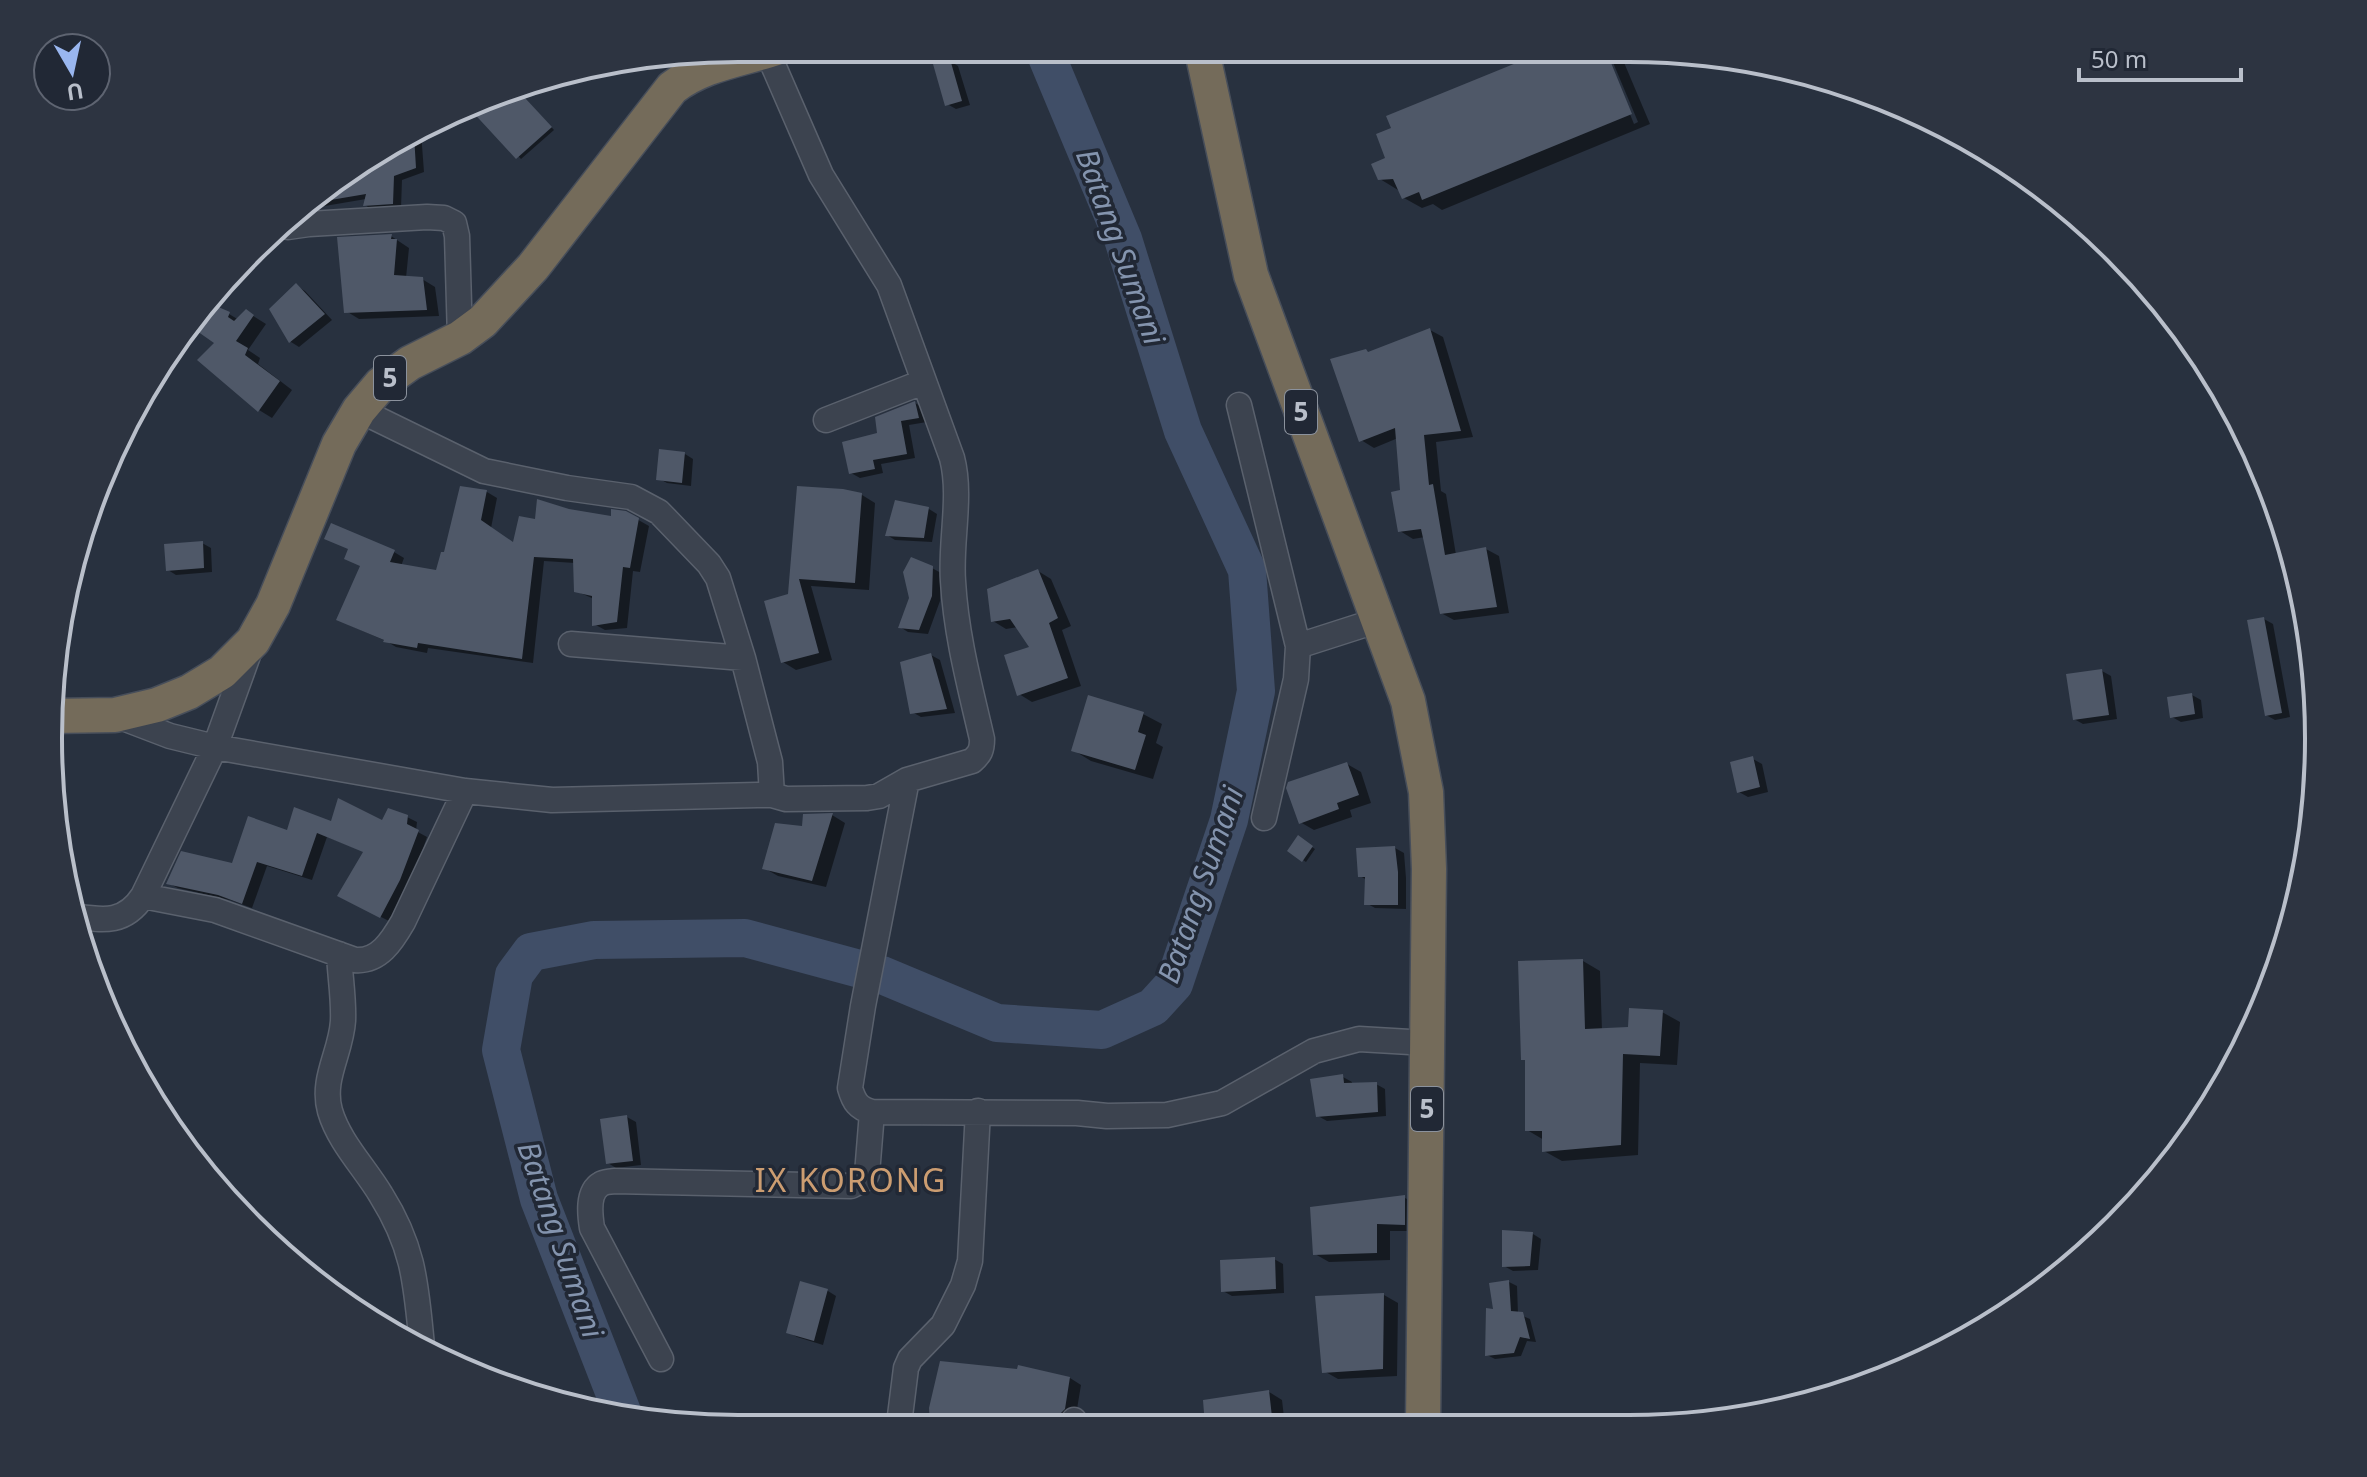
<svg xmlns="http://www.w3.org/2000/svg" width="2367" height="1477" font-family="'Noto Sans',sans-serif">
<rect width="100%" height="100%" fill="#28313f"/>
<!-- shadow -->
<path fill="#0007" d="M1546,53H1605L1634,124L1638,122L1609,53H1620L1650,124L1442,210L1433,204L1422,208L1404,198L1398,190L1380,179L1388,159L1394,129L1389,118Z
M950,61L958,66L970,105L956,109L947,104Z
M514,86L554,130L521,159L471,107Z
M421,132L424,172L402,180L401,208L373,210L365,205L366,199L307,209L355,165Z
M391,236L409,248L406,278L422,279L435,287L439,316L359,319L346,311Z
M297,286L305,291L332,320L299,347L291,342L271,310Z
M247,312L266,324L248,350L260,358L258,364L292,390L272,418L259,410L217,342L229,314L239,320Z
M1430,330L1443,337L1473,437L1436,442L1441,491L1446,494L1456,555L1486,549L1499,556L1509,613L1454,620L1441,613L1425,537L1413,539L1400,531L1402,492L1398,438L1374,448L1361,440L1370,354Z
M178,343V358L169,359Z
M915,403L924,408L927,422L909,425L915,458L881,464L883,473L860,478L851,473L879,435Z
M685,454L693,459L691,486L667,483L658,478Z
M461,488L487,492L497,498L491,528L514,544L537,522L569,511L613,519L626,513L649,526L640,572L633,571L627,628L605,630L594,624V599L576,591L575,563L544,561L533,663L428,648L427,653L396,647L386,641L349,625L394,552L404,558L401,566L437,572L445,555Z
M799,488L862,495L875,503L869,590L811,586L832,660L796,670L783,662Z
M929,509L937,514L932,542L895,540L887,535Z
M202,543L211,548L212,572L176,575L168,570Z
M932,568L941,573L940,601L928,634L908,632L900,627Z
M1038,571L1051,579L1071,626L1062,630L1081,686L1032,702L1019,694L1032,648L1018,627L1006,629L993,621Z
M2264,619L2273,624L2290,717L2275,720L2266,715Z
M931,655L940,660L955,713L921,717L912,712Z
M2102,671L2111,676L2117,719L2083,724L2074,719Z
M2192,695L2201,700L2203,718L2181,722L2172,717Z
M1143,714L1162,724L1156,743L1163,747L1153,779L1091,761L1073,750Z
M1753,759L1762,764L1768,792L1748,797L1739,792Z
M1347,764L1361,772L1371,803L1350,810L1352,817L1314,830L1300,822Z
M832,815L845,823L826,887L778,876L764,868Z
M407,817L417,822L416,831L427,837L410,886L391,922L349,901L365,852L327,837L312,880L267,866L252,908L230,900L178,888L168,883L234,866L288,832L333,824L383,823Z
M1298,838L1315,849L1306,862L1290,851Z
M1395,848L1404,853L1406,878V909L1375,908L1366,903L1367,880L1360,876Z
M1583,961L1600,971L1602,1030L1630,1029L1662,1012L1680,1022L1677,1065L1640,1063L1638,1155L1562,1161L1544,1151V1140L1527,1130V1061L1523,1059Z
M1343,1077L1352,1082V1085L1376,1084L1385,1089L1386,1116L1327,1121L1318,1116Z
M627,1117L636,1122L641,1165L616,1168L608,1163Z
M1405,1198L1419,1205L1418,1231H1390V1260L1329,1262L1315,1254L1312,1209Z
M1533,1234L1541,1239L1538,1270L1513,1271L1504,1266Z
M1274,1259L1283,1264L1284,1293L1232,1296L1223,1291Z
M1509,1282L1517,1286L1518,1314L1530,1319L1536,1342L1527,1341L1521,1356L1495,1359L1487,1355L1495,1311Z
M801,1284L828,1291L836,1296L823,1345L797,1337L788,1332Z
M1384,1295L1398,1303L1397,1376L1338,1379L1324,1371Z
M1070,1378L1081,1385L1076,1415L1071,1425L932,1424L931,1408Z
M1269,1392L1282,1400L1285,1426H1207Z"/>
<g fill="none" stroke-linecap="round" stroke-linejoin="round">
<!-- river -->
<path stroke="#404e67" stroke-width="38" d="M624,1417L539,1199L501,1050L514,975L531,952L594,940L745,938L882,975L997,1023L1102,1030L1153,1007L1174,984L1229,820L1256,691L1247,570L1183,431L1123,239L1044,50"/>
</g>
<!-- building -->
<path fill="#4f5868" d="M1541,53H1607L1632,114L1422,200L1419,192L1402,199L1393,179L1378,180L1371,164L1385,158L1376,134L1391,128L1386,116Z
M950,59L962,101L945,106L933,64Z
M514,86L552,127L516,159L469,108Z
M414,135L416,168L394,176L393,204L363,206L366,194L313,203L354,165Z
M392,234L391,239H397L394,275L423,277L427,310L344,313L337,237Z
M296,283L325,314L289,343L269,309Z
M209,303L230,312L228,317L234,321L246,309L254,315L236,341L248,348L245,355L280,381L258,412L197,360L214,343L194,329Z
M1430,328L1461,431L1424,435L1429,485L1433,484L1445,555L1486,547L1497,607L1440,614L1421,529L1398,532L1391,492L1400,490L1395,428L1359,442L1330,359L1366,349L1368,352Z
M915,401L919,418L901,421L907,454L873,460L875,469L849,474L842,442L877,433L875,417Z
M659,449L685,452L682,483L656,480Z
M460,486L487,490L481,520L513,542L519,516L535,519L537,499L569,509L611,516V509L626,511L639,518L630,568L623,567L617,622L592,626V596L574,592L573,559L534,557L522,659L418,643L417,648L383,642L384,640L336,620L360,566L344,559L348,549L324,539L331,523L395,550L390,562L436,570L441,552H444Z
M797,486L843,489L862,493L855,583L799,579L819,653L781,663L764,601L788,594Z
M895,500L929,507L924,538L885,536Z
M203,541L204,568L166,571L164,544Z
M911,557L933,566L932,596L919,630L898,628L909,598L903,572Z
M1038,569L1058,618L1049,623L1068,678L1017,696L1004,655L1029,647L1010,619L991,622L987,589Z
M2264,617L2282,713L2265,716L2247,620Z
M931,653L947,709L910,714L900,662Z
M2102,669L2109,715L2073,720L2066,674Z
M2192,693L2195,714L2170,718L2167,697Z
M1088,695L1144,712L1138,732L1146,735L1135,770L1071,751Z
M1753,756L1760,787L1737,793L1730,762Z
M1347,762L1359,795L1337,803L1339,809L1299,824L1286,788L1288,782Z
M338,798L382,820L388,808L408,815L407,824L419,830L400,880L380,918L337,896L363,852L317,833L302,876L257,862L242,904L218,895L166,884L181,851L232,863L248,816L287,830L294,807L331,821Z
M833,813L812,881L762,869L775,823L802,826L803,814Z
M1298,835L1313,846L1302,862L1287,851Z
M1395,846L1398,872V905H1364L1365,877H1358L1356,848Z
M1583,959L1585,1029L1628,1027L1629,1008L1663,1010L1660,1056L1623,1054L1621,1145L1542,1152V1131H1525V1060H1521L1518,961Z
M1343,1074L1344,1083L1377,1082L1378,1112L1316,1117L1310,1079Z
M627,1115L633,1161L606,1164L600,1119Z
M1405,1195V1225L1377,1224V1253L1313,1255L1310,1207Z
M1502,1230L1533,1232L1530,1266L1502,1267Z
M1275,1257L1276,1289L1221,1292L1220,1260Z
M1509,1280L1511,1311L1523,1312L1530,1339L1520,1337L1514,1353L1485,1356L1486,1308L1493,1309L1489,1283Z
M800,1281L828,1289L814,1341L786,1333Z
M1384,1293L1383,1369L1322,1373L1315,1296Z
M940,1361L1017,1369L1018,1365L1070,1377L1065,1409L1061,1413L1059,1425L930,1424L929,1408Z
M1269,1390L1273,1426H1205L1203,1400Z"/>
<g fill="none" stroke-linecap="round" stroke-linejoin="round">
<defs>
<path id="minor" d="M288,227L309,224L427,217L444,218L454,223L457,236L460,338
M1239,405L1298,646L1296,679L1264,818
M359,410L484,471L567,488L631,497L659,512L709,564L718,578L743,658L770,762L772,795
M826,420L923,382
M571,644L743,658
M1298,646L1379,620
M115,715L170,736L215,747L465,791L552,800L757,795H772L786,799L867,798L879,796L907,780L972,761C980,754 982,750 982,739C970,687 956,635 953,581C950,542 962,496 952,458L889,285L821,175L767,51
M907,780L863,1006L850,1088C854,1102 858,1108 872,1112L1077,1113L1107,1116L1167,1115L1222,1103L1314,1051L1359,1039L1427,1043
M143,896L215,910L355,960C379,962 392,941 403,922L465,791
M72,916C102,920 124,925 143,896L215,747L250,650
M339,954C340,976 344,999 343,1021C341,1053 321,1079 330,1111C339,1142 365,1168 381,1195C415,1249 416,1286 422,1346
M661,1359L592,1228C590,1215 587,1192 601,1184C604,1182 609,1182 614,1181L851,1186L863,1180L867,1174L872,1112
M899,1424L906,1368L910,1359L943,1325L963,1285L970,1261L978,1111
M1074,1425V1420"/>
<path id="highway" d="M1202,51L1251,275L1408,701L1426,792L1429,869L1423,1426
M52,716L115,715L157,705L189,692L222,672L253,641L273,605L339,444L359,410L381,384L410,363L460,338L483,321L533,267L672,88C703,64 740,60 776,48"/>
</defs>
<!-- minor casing -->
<use href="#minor" stroke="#5a616d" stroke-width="27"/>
<!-- highway casing -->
<use href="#highway" stroke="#474e5a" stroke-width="37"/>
<!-- minor -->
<use href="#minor" stroke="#3c434f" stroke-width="24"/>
<!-- highway -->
<use href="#highway" stroke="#746b5a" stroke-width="34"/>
</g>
<g text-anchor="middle" stroke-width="7" stroke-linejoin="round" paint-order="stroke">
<!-- shield labels -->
<g fill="#212835" stroke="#8b929d" stroke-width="2">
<rect x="374" y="356" width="32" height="44" rx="6"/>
<rect x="1285" y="390" width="32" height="44" rx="6"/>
<rect x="1411" y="1087" width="32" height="44" rx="6"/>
</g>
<g font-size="26" font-weight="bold" fill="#b9bfca">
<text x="390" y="387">5</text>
<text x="1301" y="421">5</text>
<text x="1427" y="1118">5</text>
</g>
<!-- water labels -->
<g font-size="30" font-style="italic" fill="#8494ae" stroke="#212835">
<text transform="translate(1120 247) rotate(70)" y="10">Batang Sumani</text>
<text transform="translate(1201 885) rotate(-71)" y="10">Batang Sumani</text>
<text transform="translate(560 1240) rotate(71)" y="10">Batang Sumani</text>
</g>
<!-- quarter labels -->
<g font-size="32" letter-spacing="2" fill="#cc9d71" stroke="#212835">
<text x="851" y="1192">IX KORONG</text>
</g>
</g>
<!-- crop -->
<path d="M0 0H2367V1477H0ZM738 62H1629A676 676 0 0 1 2305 738V739A676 676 0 0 1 1629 1415H738A676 676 0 0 1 62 739V738A676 676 0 0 1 738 62Z" fill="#2d3441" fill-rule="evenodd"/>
<path fill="none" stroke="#b9bfca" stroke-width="4" d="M738 62H1629A676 676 0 0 1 2305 738V739A676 676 0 0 1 1629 1415H738A676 676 0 0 1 62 739V738A676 676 0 0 1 738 62Z"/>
<!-- north arrow -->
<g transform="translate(72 72) rotate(171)"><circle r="38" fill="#212835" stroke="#5e6471" stroke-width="2"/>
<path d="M0-6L14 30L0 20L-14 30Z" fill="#99b6ef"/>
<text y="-12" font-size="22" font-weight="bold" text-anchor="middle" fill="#b9bfca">U</text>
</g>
<!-- scale -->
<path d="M2079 68v12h162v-12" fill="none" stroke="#b9bfca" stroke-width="4"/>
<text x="2091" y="68" font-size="24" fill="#b9bfca" stroke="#212835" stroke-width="6" paint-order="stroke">50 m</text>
</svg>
